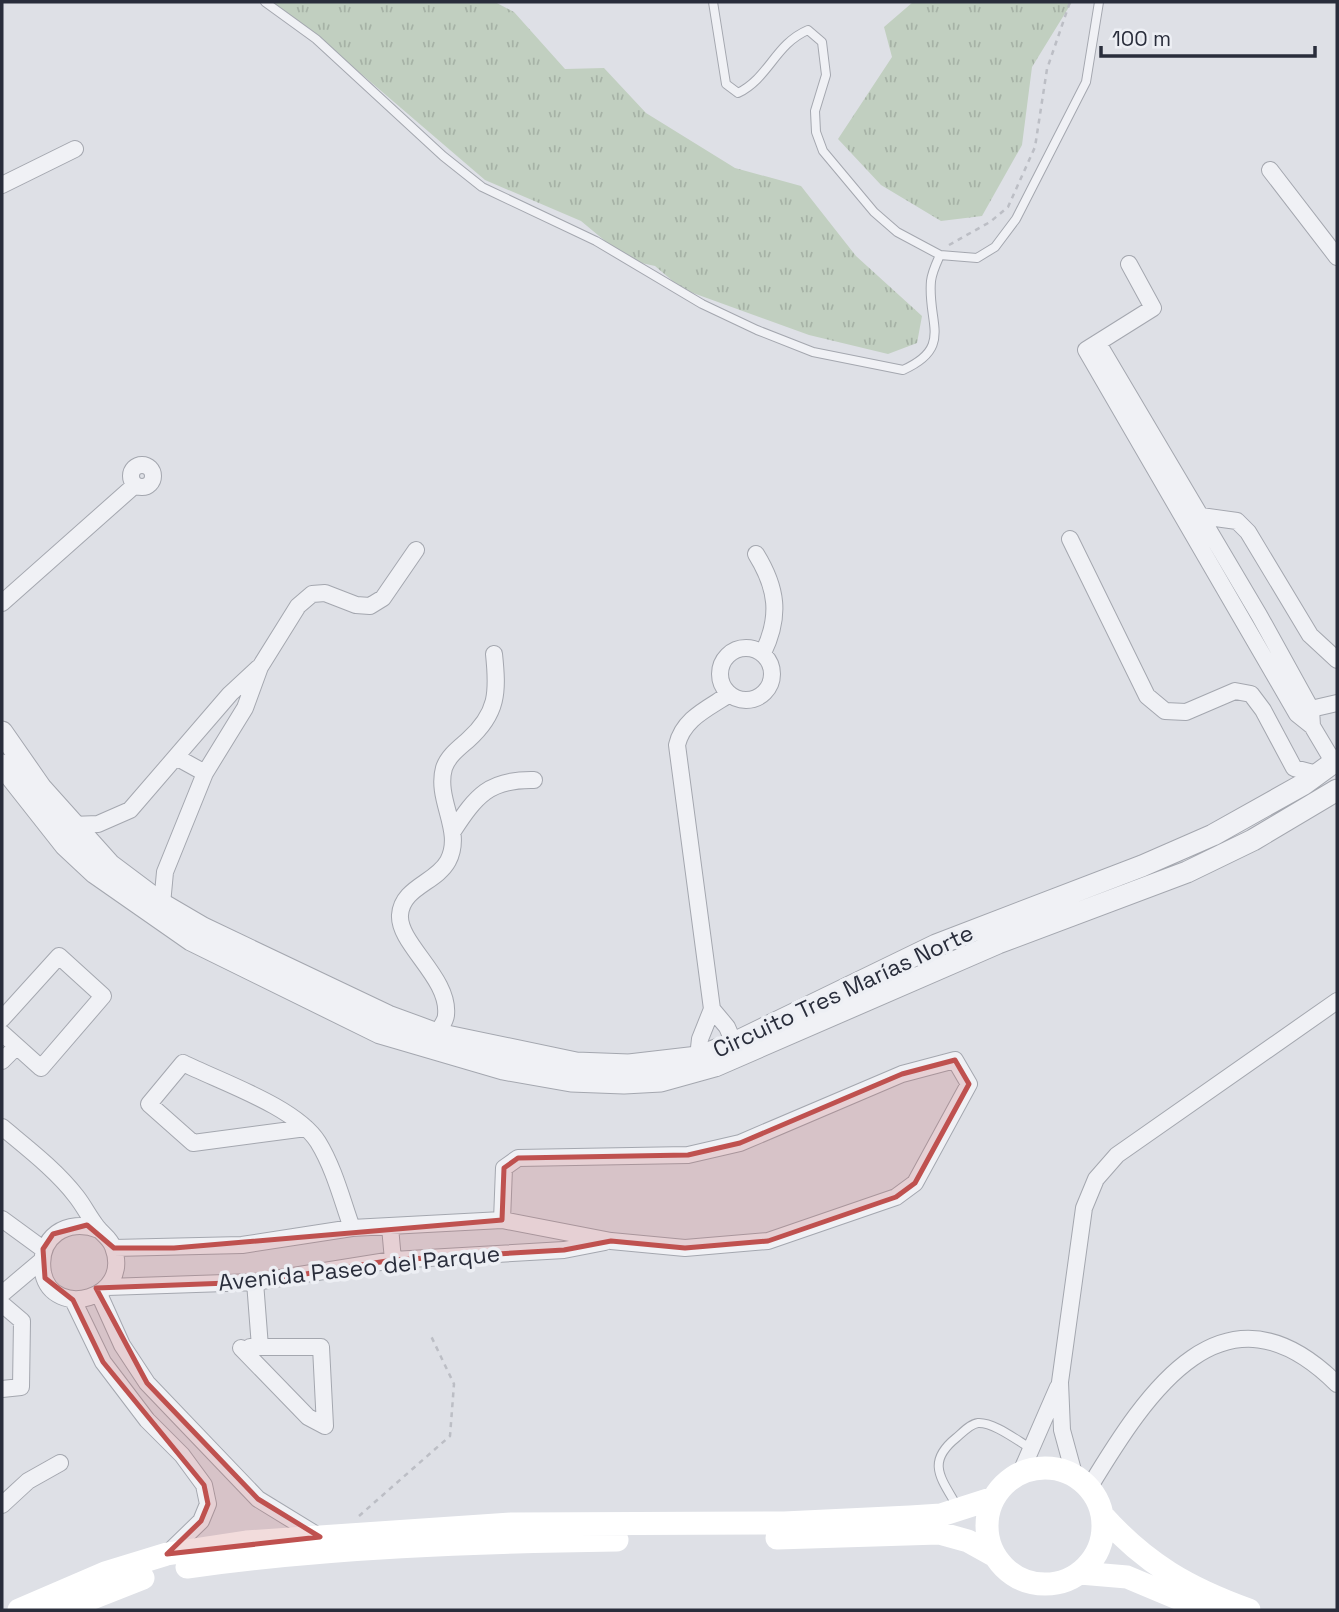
<svg xmlns="http://www.w3.org/2000/svg" width="1339" height="1612" font-family="'Space Grotesk',sans-serif">
<defs>
<pattern id="grass-tufts" width="24" height="20" patternUnits="userSpaceOnUse" patternTransform="scale(1.75)"><rect width="24" height="20" fill="#c1cfc0"/><path d="M3 7l-1-3M5 7V3M7 7l1-3M15 17l-1-3M17 17v-4M19 17l1-3" fill="none" stroke="#a6b2a6"/></pattern>
</defs>
<rect width="100%" height="100%" fill="#dee0e6"/>
<!-- grass -->
<path fill="url(#grass-tufts)" d="M269,2H495L514,12L565,69L604,68L646,113L735,168L801,186L856,256L922,316L917,343L888,354L809,335L682,289L655,266L628,260L581,221L485,180L317,36Z
M913,2H1072L1032,67L1022,145L982,216L941,221L881,185L838,139L892,57L884,27Z"/>
<g fill="none" stroke-linecap="round" stroke-linejoin="round">
<defs>
<path id="service" d="M265,2L316,39L443,156L482,187L596,241L702,304L757,330L813,352L903,370C954,347 927,323 931,281C932,272 936,264 940,255
M713,2L726,84L738,93C769,78 775,44 808,30L822,42L826,75L815,111L816,132L823,151L874,212L897,232L940,255L977,258L995,247L1016,219L1086,82L1099,2
M958,1508C942,1479 925,1463 956,1438C962,1433 970,1424 978,1423C994,1422 1019,1442 1032,1449"/>
<path id="minor" d="M1270,170L1337,257
M2,185L75,149
M1129,264L1153,308L1086,350L1297,714L1312,726
M1098,343L1259,615L1311,709L1312,726L1334,763
M131 476a11 11 0 1 1 22 0a11 11 0 1 1-22 0Z
M1201,516L1237,521L1248,532L1310,635L1337,660
M1070,539L1147,696L1165,711L1186,712L1235,691L1251,694L1263,710L1294,768L1317,774
M756,554C777,588 781,616 763,653
M2,603L135,485
M720 674a26 26 0 1 1 52 0a26 26 0 1 1-52 0Z
M1311,709L1337,703
M176,757L205,773
M72,825L98,824L130,810L230,694L258,668
M453,831C476,796 489,779 534,780
M162,904L165,872L205,773L245,708L260,667L298,606L312,594L325,593L356,605L370,606L383,598L416,550
M712,1009L727,1027L734,1043
M2,1019L59,956L103,996L41,1068L2,1033
M437,1034C439,1029 446,1021 446,1015C450,978 398,944 400,915C402,887 436,883 448,861C464,831 435,800 444,768C448,756 459,748 468,740C498,713 498,692 494,654
M698,1057L700,1039L712,1009L677,745C683,719 707,709 728,695
M2,1061L16,1047
M2,1127C27,1148 56,1170 76,1196C84,1206 89,1217 97,1227C102,1234 110,1238 113,1247C133,1299 53,1320 43,1273C37,1237 67,1217 99,1230
M306,1128L193,1143L149,1104L183,1063C221,1082 296,1107 318,1142C334,1168 342,1200 352,1228
M2,1219L43,1249
M390,1227L393,1260
M114,1248L242,1245L352,1228L502,1220L611,1241L685,1248L768,1241L896,1197L915,1183L969,1084L955,1060L902,1074L740,1143L688,1155L518,1158L504,1168L502,1220
M107,1287L255,1282L393,1260L564,1250L605,1242
M2,1294L41,1261
M99,1294L122,1345L147,1383L258,1499L320,1537
M73,1300L103,1362L147,1420L182,1455L204,1485L208,1504L201,1521L167,1554
M2,1304L22,1321L21,1387L2,1389
M250,1347H260L255,1282
M260,1347H321L325,1426
M241,1348L308,1417L325,1426
M1021,1472L1058,1387
M1074,1474L1062,1430L1060,1382L1084,1208L1096,1179L1117,1155L1337,1001
M1089,1488C1147,1392 1224,1272 1337,1384
M2,1505L28,1481L60,1463"/>
<path id="tertiary" d="M2,732L41,788L110,865L162,904L203,928L388,1016L437,1034L576,1063L629,1065L698,1057L734,1043L936,945L1142,866L1213,835L1304,784L1337,760
M2,765L65,845L95,873L191,940L380,1033L503,1069L571,1081L624,1083L661,1081L715,1066L998,943L1187,872L1253,840L1337,790"/>
</defs>
<!-- service casing -->
<use href="#service" stroke="#a4a7af" stroke-width="10"/>
<!-- minor casing -->
<use href="#minor" stroke="#a4a7af" stroke-width="18"/>
<!-- tertiary casing -->
<use href="#tertiary" stroke="#a4a7af" stroke-width="23"/>
<!-- path -->
<path stroke="#bcbec5" stroke-width="2.5" stroke-dasharray="5 5" stroke-linecap="butt" d="M949,245L990,222L1008,207L1035,147L1047,69L1070,2
M359,1516L450,1436L454,1384L431,1336"/>
<!-- service -->
<use href="#service" stroke="#f0f1f5" stroke-width="8"/>
<!-- minor -->
<use href="#minor" stroke="#f0f1f5" stroke-width="16"/>
<!-- tertiary -->
<use href="#tertiary" stroke="#f0f1f5" stroke-width="21"/>
<!-- secondary -->
<path stroke="#fff" stroke-width="23" d="M987 1526a58 58 0 1 1 116 0a58 58 0 1 1-116 0Z
M1102,1515C1146,1564 1188,1588 1249,1610
M777,1538L939,1533L968,1541L995,1556
M187,1567C329,1547 473,1542 617,1540
M1080,1573L1127,1577L1206,1610
M19,1610L105,1573L167,1554L246,1542L511,1524L784,1523L910,1517L941,1515L994,1498
M62,1610L143,1578"/>
</g>
<!-- marked area -->
<path fill="#bf514f" fill-opacity="0.2" stroke="#bf514f" stroke-width="5" stroke-linejoin="round" d="M955,1060L969,1084L915,1183L896,1197L768,1241L685,1248L611,1241L564,1250L393,1260L255,1282L96,1288L147,1383L258,1499L320,1537L167,1554L201,1521L208,1504L204,1485L103,1362L73,1300L45,1278L43,1249L53,1234L87,1225L114,1248H174L502,1220L504,1168L518,1158L688,1155L740,1143L902,1074Z"/>
<g text-anchor="middle" stroke-width="7" stroke-linejoin="round" paint-order="stroke">
<!-- street labels -->
<g font-size="23" fill="#292d3b" stroke="#edeff4">
<text transform="translate(843 991) rotate(-25)" y="8">Circuito Tres Marías Norte</text>
<text transform="translate(359 1268) rotate(-6)" y="8">Avenida Paseo del Parque</text>
</g>
</g>
<!-- border -->
<rect width="1339" height="1612" fill="none" stroke="#292d3b" stroke-width="7"/>
<!-- scale -->
<path d="M1101 46v10h214v-10" fill="none" stroke="#292d3b" stroke-width="3.5"/>
<text x="1112" y="46" font-size="21" fill="#292d3b" stroke="#edeff4" stroke-width="5" paint-order="stroke">100 m</text>
</svg>
